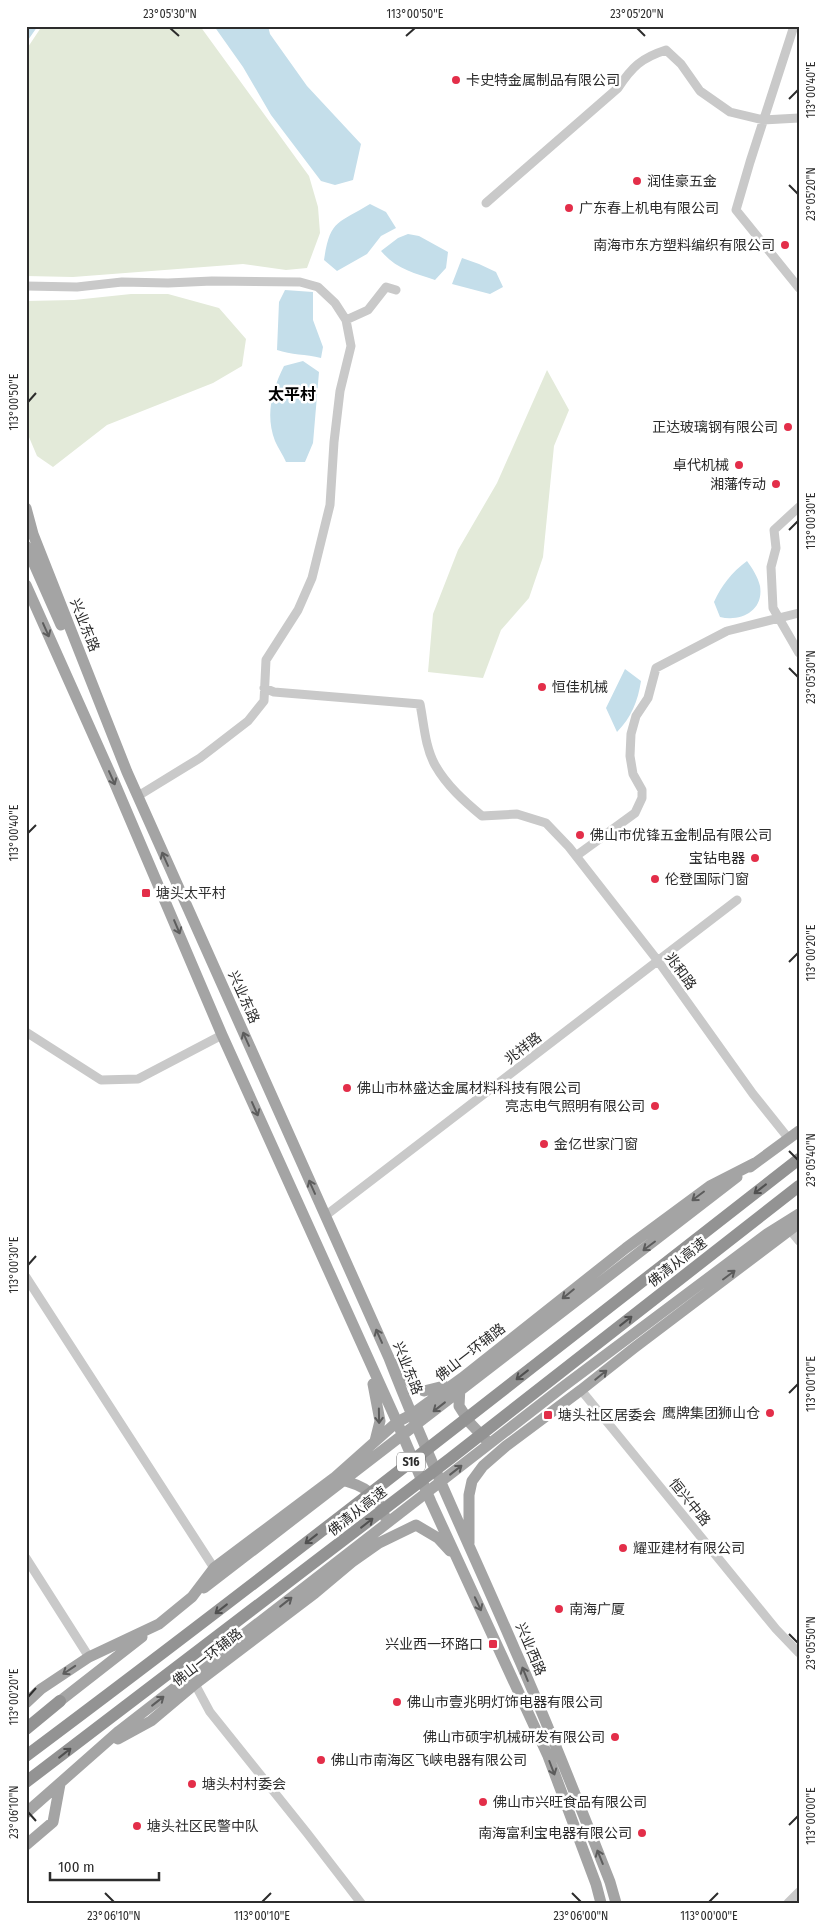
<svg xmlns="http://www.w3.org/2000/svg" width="825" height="1929" font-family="'Fira Sans Condensed','Noto Sans SC',sans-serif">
<rect width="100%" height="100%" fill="#fff"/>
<!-- green -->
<path fill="#e3ead9" d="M42,26H200L309,176L318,207L320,233L307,268L286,270L243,264L73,277L26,276V50Z
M131,294H168L219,308L246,339L242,366L213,383L107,425L53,467L37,456L26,430V301L74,300Z
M547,370L569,410L554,446L543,557L529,598L501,630L483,678L428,672L433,614L458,550L497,483Z"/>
<!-- water -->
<path fill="#c4deea" d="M214,26H268L270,34L307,86L361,144L353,180L335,185L321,181L271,115L243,67Z
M370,204L386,212L396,228L381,236L367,254L337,271L324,260C330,219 338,224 370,204Z
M408,234L419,236L448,252L446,268L435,280C414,273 396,269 381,251L398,238Z
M462,258L479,264L496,272L503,287L490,294L452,284Z
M285,290L313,292V320L323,347L321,358C306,354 291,355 277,350L279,302Z
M303,361L319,372L313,443L305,462H286C283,455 278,448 275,441C265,415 272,390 284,366Z
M747,561C752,568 758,577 760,586C764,611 741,622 720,617L714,602C722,585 731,573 747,561Z
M625,669L641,681C638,701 631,718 617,732L606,708Z"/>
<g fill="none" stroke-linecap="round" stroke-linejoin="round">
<!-- canal -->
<path stroke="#c4deea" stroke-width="8" d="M26,36L33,26"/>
<!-- minor -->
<path stroke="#c9c9c9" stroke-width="9" d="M794,26L750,162L736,210L799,288
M486,203L618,88C632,67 641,58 666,50L681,64L700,91L730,112L763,120L799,118
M26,286L77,287L122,282L168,283L212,281L300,282L318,287L335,303L346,320L351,346L340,391L334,442L330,505L312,578L298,610L266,660L264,701L248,721L200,758L138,796
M346,320L368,310L386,287L396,290
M799,507L774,530L776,548L771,567L773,608L799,653
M264,688L274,692L420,704C424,724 425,747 435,765C447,786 464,801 482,816L517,814L546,823L569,847L658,961L753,1094L789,1139
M576,856L635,813L642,798V790L633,774L630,756L631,734L636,716L648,698L656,668L727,631L799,613
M26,1032L101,1080L138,1079L222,1035
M325,1216L737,900
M790,1230L799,1241
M26,1277L214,1568
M581,1390L776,1629L799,1653
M26,1558L89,1657
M195,1684L210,1712L307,1833L361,1903
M788,1903L799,1892"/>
<!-- major -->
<path stroke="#a4a4a4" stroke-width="11" d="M26,508L33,534L127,772L389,1358C427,1457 473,1552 515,1650C549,1726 579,1804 610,1882L616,1903
M26,546L61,625
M26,585L115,784L222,1035L397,1422L431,1502L548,1756L596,1884L601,1903
M750,1167L799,1131
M394,1364L415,1387L424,1391L444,1386
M373,1384L380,1421L375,1441
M460,1387L459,1406L470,1423L487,1441
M341,1480C363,1485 378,1494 385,1517
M469,1543V1495L472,1481L483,1466L506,1446L581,1390L634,1348L799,1223
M204,1588L737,1177
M60,1701L142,1637
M26,1703L41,1689L89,1657L159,1624L192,1597L214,1568L334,1478L397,1422L411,1415L462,1378L626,1248L710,1186L755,1163
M118,1739L151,1721L195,1684L315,1593L352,1562L379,1543L416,1525L438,1538L450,1551
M26,1813L119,1731L564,1386L767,1234L799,1214
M26,1845L53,1822L60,1784"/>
<!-- highway -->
<path stroke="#939393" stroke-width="12" d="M26,1729L60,1701
M26,1756C287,1561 542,1359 799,1159
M26,1782L451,1458L799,1186"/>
</g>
<!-- one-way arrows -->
<defs><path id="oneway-shaft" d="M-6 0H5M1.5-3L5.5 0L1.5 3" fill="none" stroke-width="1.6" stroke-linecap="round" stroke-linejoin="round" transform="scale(1.25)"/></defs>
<g stroke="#5c5c5c">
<use href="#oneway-shaft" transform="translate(46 630) rotate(66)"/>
<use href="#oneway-shaft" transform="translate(112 778) rotate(66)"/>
<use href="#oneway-shaft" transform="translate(165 859) rotate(-114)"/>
<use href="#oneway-shaft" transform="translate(177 927) rotate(67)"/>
<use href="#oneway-shaft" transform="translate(246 1039) rotate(-114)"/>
<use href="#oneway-shaft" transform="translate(255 1109) rotate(66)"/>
<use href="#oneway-shaft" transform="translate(312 1187) rotate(-114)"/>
<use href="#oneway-shaft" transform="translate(698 1196) rotate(143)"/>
<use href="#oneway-shaft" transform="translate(649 1246) rotate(143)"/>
<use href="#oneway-shaft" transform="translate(729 1275) rotate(-37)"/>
<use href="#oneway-shaft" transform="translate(568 1294) rotate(141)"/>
<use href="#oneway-shaft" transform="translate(379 1336) rotate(-114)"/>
<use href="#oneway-shaft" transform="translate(601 1375) rotate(-39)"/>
<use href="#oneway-shaft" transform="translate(439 1407) rotate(142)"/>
<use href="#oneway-shaft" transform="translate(379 1416) rotate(89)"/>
<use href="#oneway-shaft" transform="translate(456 1470) rotate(-38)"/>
<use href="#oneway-shaft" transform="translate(286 1602) rotate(-38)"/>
<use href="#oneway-shaft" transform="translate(478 1604) rotate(65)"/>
<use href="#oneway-shaft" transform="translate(69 1670) rotate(146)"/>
<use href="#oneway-shaft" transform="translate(525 1674) rotate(-112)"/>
<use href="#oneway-shaft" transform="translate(158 1701) rotate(-38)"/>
<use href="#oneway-shaft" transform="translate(552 1768) rotate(69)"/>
<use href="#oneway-shaft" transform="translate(600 1857) rotate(-112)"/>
</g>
<g stroke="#505050">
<use href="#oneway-shaft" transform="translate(760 1189) rotate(142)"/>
<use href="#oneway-shaft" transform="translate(626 1321) rotate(-38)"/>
<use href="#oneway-shaft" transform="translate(522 1375) rotate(142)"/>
<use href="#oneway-shaft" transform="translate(367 1523) rotate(-38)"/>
<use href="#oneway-shaft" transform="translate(311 1539) rotate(142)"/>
<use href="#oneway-shaft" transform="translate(221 1609) rotate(142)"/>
<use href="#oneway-shaft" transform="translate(65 1753) rotate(-38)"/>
</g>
<!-- ticks -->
<path fill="none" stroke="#2c2c2c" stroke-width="2" d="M170,28L179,36M637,28L645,36M406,36L415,28M789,99L798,90M789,185L798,194M28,402L36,393M789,530L798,521M789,668L798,677M28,833L36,825M789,962L798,953M789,1151L798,1160M28,1265L36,1256M789,1393L798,1384M789,1634L798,1643M28,1697L36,1688M28,1812L36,1821M789,1825L798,1816M105,1893L114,1902M572,1893L581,1902M262,1902L271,1893M709,1902L718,1893"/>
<!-- markers -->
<g fill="#e32e49" stroke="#fff" stroke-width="2">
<circle cx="456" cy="80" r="5"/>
<circle cx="637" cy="181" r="5"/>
<circle cx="569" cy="208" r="5"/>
<circle cx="785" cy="245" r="5"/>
<circle cx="788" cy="427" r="5"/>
<circle cx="739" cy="465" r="5"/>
<circle cx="776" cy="484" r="5"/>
<circle cx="542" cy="687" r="5"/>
<circle cx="580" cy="835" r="5"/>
<circle cx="755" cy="858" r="5"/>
<circle cx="655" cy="879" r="5"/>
<rect x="141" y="888" width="10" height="10" rx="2.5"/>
<circle cx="347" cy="1088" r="5"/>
<circle cx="655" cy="1106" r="5"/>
<circle cx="544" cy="1144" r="5"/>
<circle cx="770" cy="1413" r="5"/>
<rect x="543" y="1410" width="10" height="10" rx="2.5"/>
<circle cx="623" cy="1548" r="5"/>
<circle cx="559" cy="1609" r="5"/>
<rect x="488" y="1639" width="10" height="10" rx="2.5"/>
<circle cx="397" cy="1702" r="5"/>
<circle cx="615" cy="1737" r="5"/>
<circle cx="321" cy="1760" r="5"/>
<circle cx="192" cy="1784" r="5"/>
<circle cx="483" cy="1802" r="5"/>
<circle cx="137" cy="1826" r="5"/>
<circle cx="642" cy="1833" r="5"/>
</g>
<g text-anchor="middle" stroke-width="5" stroke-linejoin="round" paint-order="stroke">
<!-- shield labels -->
<rect fill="#fff" stroke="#6b6b6b" stroke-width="1" x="397" y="1452.5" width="28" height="19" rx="4"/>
<g font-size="12" font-weight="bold" fill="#2c2c2c">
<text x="411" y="1466">S16</text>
</g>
<!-- poi labels -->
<g font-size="14" fill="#2c2c2c" stroke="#fff" text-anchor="start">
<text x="466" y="85">卡史特金属制品有限公司</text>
<text x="647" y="186">润佳豪五金</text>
<text x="579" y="213">广东春上机电有限公司</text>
<text x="775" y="250" text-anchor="end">南海市东方塑料编织有限公司</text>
<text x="778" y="432" text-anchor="end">正达玻璃钢有限公司</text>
<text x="729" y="470" text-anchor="end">卓代机械</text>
<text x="766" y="489" text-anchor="end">湘藩传动</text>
<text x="552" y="692">恒佳机械</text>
<text x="590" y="840">佛山市优锋五金制品有限公司</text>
<text x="745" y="863" text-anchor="end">宝钻电器</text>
<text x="665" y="884">伦登国际门窗</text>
<text x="156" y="898">塘头太平村</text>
<text x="357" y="1093">佛山市林盛达金属材料科技有限公司</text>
<text x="645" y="1111" text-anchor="end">亮志电气照明有限公司</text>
<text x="554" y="1149">金亿世家门窗</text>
<text x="760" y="1418" text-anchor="end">鹰牌集团狮山仓</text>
<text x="558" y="1420">塘头社区居委会</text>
<text x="633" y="1553">耀亚建材有限公司</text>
<text x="569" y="1614">南海广厦</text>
<text x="483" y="1649" text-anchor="end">兴业西一环路口</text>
<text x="407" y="1707">佛山市壹兆明灯饰电器有限公司</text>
<text x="605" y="1742" text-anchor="end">佛山市硕宇机械研发有限公司</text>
<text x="331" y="1765">佛山市南海区飞峡电器有限公司</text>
<text x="202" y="1789">塘头村村委会</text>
<text x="493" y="1807">佛山市兴旺食品有限公司</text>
<text x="147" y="1831">塘头社区民警中队</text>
<text x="632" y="1838" text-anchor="end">南海富利宝电器有限公司</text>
</g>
<!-- street labels -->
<g font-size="14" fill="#2c2c2c" stroke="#fff">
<text transform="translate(85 625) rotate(68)" y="5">兴业东路</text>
<text transform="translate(681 971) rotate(54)" y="5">兆和路</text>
<text transform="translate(244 997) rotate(66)" y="5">兴业东路</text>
<text transform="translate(523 1048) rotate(-38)" y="5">兆祥路</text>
<text transform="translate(677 1262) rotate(-38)" y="5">佛清从高速</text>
<text transform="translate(470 1352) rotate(-38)" y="5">佛山一环辅路</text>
<text transform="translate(408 1368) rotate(68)" y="5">兴业东路</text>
<text transform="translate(690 1502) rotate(51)" y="5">恒兴中路</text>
<text transform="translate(357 1511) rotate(-38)" y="5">佛清从高速</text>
<text transform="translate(531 1649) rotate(67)" y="5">兴业西路</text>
<text transform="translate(207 1657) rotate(-38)" y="5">佛山一环辅路</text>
</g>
<!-- quarter labels -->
<g font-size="16" font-weight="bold" fill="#000" stroke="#fff">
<text x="292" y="400">太平村</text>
</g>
</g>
<!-- border -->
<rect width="825" height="1929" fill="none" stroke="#ffffff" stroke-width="55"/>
<!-- scale -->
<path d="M50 1872v8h109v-8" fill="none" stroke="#2c2c2c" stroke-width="2.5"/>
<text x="58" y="1872" font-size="15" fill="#2c2c2c" stroke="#ffffff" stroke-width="4" paint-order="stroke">100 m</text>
<rect x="28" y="28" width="770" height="1874" fill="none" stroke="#2c2c2c" stroke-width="2"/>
<g font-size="12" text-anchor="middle" fill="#2c2c2c">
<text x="170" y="18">23°05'30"N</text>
<text x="415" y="18">113°00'50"E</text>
<text x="637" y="18">23°05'20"N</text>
<text transform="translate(811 90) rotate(-90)" y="4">113°00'40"E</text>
<text transform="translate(811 194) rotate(-90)" y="4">23°05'20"N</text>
<text transform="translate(14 402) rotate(-90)" y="4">113°00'50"E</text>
<text transform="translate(811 521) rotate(-90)" y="4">113°00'30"E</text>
<text transform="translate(811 677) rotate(-90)" y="4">23°05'30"N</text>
<text transform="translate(14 833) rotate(-90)" y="4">113°00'40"E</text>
<text transform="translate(811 953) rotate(-90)" y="4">113°00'20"E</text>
<text transform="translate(811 1160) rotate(-90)" y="4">23°05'40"N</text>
<text transform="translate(14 1265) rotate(-90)" y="4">113°00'30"E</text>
<text transform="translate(811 1384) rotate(-90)" y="4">113°00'10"E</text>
<text transform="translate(811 1643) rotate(-90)" y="4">23°05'50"N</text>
<text transform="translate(14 1697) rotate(-90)" y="4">113°00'20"E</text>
<text transform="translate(14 1812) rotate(-90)" y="4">23°06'10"N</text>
<text transform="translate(811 1816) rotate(-90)" y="4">113°00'00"E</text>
<text x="114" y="1920">23°06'10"N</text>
<text x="262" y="1920">113°00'10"E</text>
<text x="581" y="1920">23°06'00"N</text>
<text x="709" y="1920">113°00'00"E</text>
</g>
</svg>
